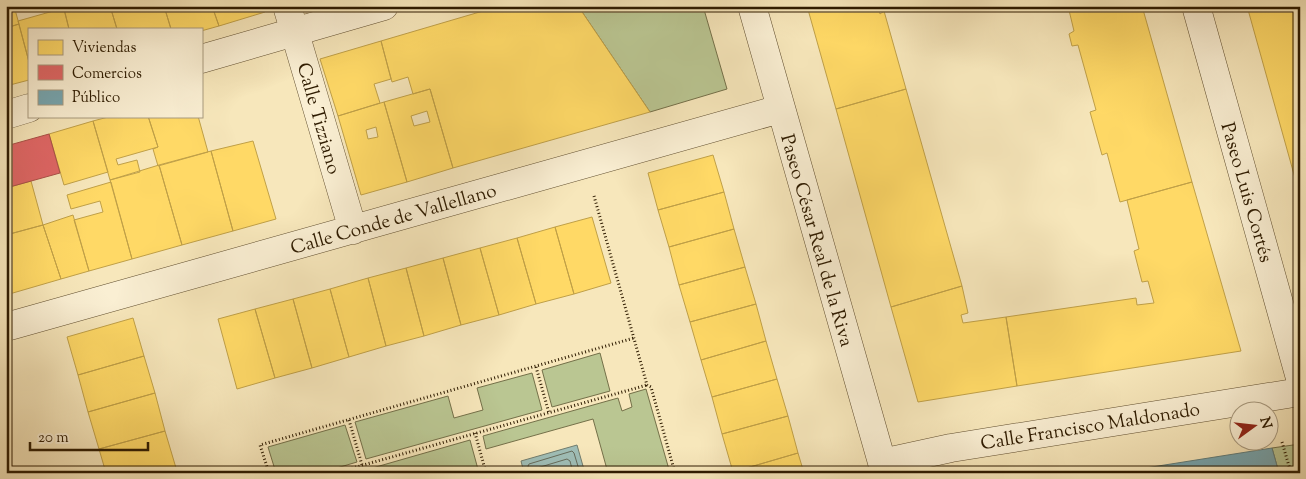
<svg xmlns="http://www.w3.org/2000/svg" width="1306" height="479" font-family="'Sorts Mill Goudy',serif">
<rect width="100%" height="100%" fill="#f7e7bb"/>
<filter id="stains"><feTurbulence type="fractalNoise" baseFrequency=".004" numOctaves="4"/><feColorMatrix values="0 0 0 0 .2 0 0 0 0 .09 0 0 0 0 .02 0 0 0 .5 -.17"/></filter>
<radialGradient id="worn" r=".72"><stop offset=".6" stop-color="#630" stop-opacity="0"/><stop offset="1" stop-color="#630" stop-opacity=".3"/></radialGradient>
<!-- green -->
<path fill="#bac692" stroke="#747049" d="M578,6H703L727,89L650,112Z
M600,353L610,391L552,407L542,370Z
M532,373L542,410L366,459L355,422L448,396L454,418L483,410L477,388Z
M646,389L670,473H608L593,419L486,449L483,436L618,398L622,411L632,407L629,394Z
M345,425L357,462L320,473H276L268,447Z
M470,440L479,473H355Z
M1300,444V473H1279L1272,448Z"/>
<!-- water -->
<path fill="#9fbeb7" stroke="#727d6e" d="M577,445L585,473H524L521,461Z"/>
<!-- homes -->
<path fill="#ffd966" stroke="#c0a047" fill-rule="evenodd" d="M6,6H14L19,24L6,28Z
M63,6H83L84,10L100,6H110L117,29H69Z
M110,6H164L171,29H117Z
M164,6H212L219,26L201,31V29H171Z
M212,6H263L265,12L219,26Z
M500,6H578L650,112L453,168L430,89L413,94L408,77L392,82L381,41Z
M807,6H878L880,14L884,11L906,89L836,109Z
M1068,6H1142L1192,182L1120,202L1107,153L1102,155L1090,112L1096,110L1078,45L1072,46L1069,34L1074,31Z
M1247,6H1300V196Z
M64,8L69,29H29V62L18,21Z
M19,24L29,62V80L6,86V28Z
M381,41L391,79L374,84L380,103L338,116L320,59Z
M430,89L453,168L407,182L384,102ZM427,111L430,122L414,126L411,116Z
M906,89L962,286L891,307L836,109Z
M384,102L407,182L361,195L338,116ZM376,127L378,137L368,139L366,130Z
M112,116H148L158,147L116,159L118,165L137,160L140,172L110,180L93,121Z
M148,116H198L208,152L158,166L153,149L158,147Z
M93,121L108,172L64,185L49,134Z
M253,141L276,219L233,231L211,151Z
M211,151L233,231L182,245L159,165Z
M713,155L724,192L658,210L648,173Z
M159,165L182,245L132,259L110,180Z
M31,181L43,225L6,235V188Z
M111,182L132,259L89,271L74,220L103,212L100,201L71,209L67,195Z
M1192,182L1241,351L1017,386L1006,317L1136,298L1137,305L1154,303L1148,281L1142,282L1134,251L1139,249L1127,200Z
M724,192L734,229L669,247L658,210Z
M73,215L89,271L61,279L43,225Z
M592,217L611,283L574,294L555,227Z
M43,225L61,279L6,295V235Z
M555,227L574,294L536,304L517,238Z
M734,229L745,267L679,285L669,247Z
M517,238L536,304L499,315L480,248Z
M480,248L499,315L461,325L443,258Z
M443,258L461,325L424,336L406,268Z
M745,267L756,304L690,322L679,285Z
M406,268L424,336L386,346L368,278Z
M368,278L386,346L349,357L330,289Z
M962,286L968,313L961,315L963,323L1006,317L1017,386L918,402L891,307Z
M330,289L349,357L312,368L293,299Z
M293,299L312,368L275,378L255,309Z
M756,304L766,341L701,360L690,322Z
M255,309L275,378L237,389L218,319Z
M133,318L144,356L78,375L67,337Z
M766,341L777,379L712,397L701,360Z
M144,356L155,393L88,412L78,375Z
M777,379L788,416L722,434L712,397Z
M155,393L165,431L99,449L88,412Z
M788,416L798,453L733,472L722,434Z
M165,431L176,468L159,473H106L99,449Z
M798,453L804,473H733V472Z
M176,468L177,473H159Z"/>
<!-- shops -->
<path fill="#e06666" stroke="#ab5047" d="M49,134L60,173L6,188V146Z"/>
<!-- public -->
<path fill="#76a5af" stroke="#607c7a" d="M1272,448L1279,473H1114Z"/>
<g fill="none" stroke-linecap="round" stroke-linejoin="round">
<!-- shore -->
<path stroke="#666c5c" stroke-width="1" d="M529,473L528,466L529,464L572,451L574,453L580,473
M535,473L537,468L567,459L570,461L573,473"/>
<defs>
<path id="minor" d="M287,6L353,230
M752,6L885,473
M1196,6L1300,378
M201,59L384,6
M6,115L29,108
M6,327L780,109
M882,463L951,448L1300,392"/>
</defs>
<!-- minor casing -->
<use href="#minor" stroke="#604e2f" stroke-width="29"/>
<!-- path -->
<path stroke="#2e1b00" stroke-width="3" stroke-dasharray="1 2.5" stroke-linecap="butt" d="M594,196L647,385L651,387L675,473
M536,367L549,413
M349,420L362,465
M475,433L486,473
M1282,442L1291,473
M269,473L260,445L634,338
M335,473L647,385"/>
<!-- minor -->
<use href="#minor" stroke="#faefd3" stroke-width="28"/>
</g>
<g text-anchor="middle" stroke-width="5" stroke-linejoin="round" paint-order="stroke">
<!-- street labels -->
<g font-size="19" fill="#2e1b00" stroke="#faefd3">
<text transform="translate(320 118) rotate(74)" y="7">Calle Tizziano</text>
<text transform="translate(1248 192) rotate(74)" y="7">Paseo Luis Cortés</text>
<text transform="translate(393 218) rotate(-16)" y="7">Calle Conde de Vallellano</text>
<text transform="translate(818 240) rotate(74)" y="7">Paseo César Real de la Riva</text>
<text transform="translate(1090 425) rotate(-9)" y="7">Calle Francisco Maldonado</text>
</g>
</g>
<!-- margin -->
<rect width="1306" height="479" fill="none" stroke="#f7e7bb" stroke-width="25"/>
<rect x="8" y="8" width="1291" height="464" fill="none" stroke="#2e1b00" stroke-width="2.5"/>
<rect x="12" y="12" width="1281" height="454" fill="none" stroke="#2e1b00"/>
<!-- legend -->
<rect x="28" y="28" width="175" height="90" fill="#faefd3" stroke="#a89a7f"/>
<rect x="38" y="40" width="25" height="15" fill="#ffd966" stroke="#a89a7f"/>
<text x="72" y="52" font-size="15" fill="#2e1b00">Viviendas</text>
<rect x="38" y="65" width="25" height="15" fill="#e06666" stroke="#a89a7f"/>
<text x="72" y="78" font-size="15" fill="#2e1b00">Comercios</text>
<rect x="38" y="90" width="25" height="15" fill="#76a5af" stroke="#a89a7f"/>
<text x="72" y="102" font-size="15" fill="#2e1b00">Público</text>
<!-- north arrow -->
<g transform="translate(1254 426) rotate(75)"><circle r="24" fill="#faefd3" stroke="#a89a7f"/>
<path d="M0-4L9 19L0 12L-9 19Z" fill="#8f2418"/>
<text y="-8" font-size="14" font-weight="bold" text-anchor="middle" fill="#2e1b00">N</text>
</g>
<!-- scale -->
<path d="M30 442v8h118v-8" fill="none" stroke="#2e1b00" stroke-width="2.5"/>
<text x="38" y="442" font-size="15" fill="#2e1b00" stroke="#faefd3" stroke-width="4" paint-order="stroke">20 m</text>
<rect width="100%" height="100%" filter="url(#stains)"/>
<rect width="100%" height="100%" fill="url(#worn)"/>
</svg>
